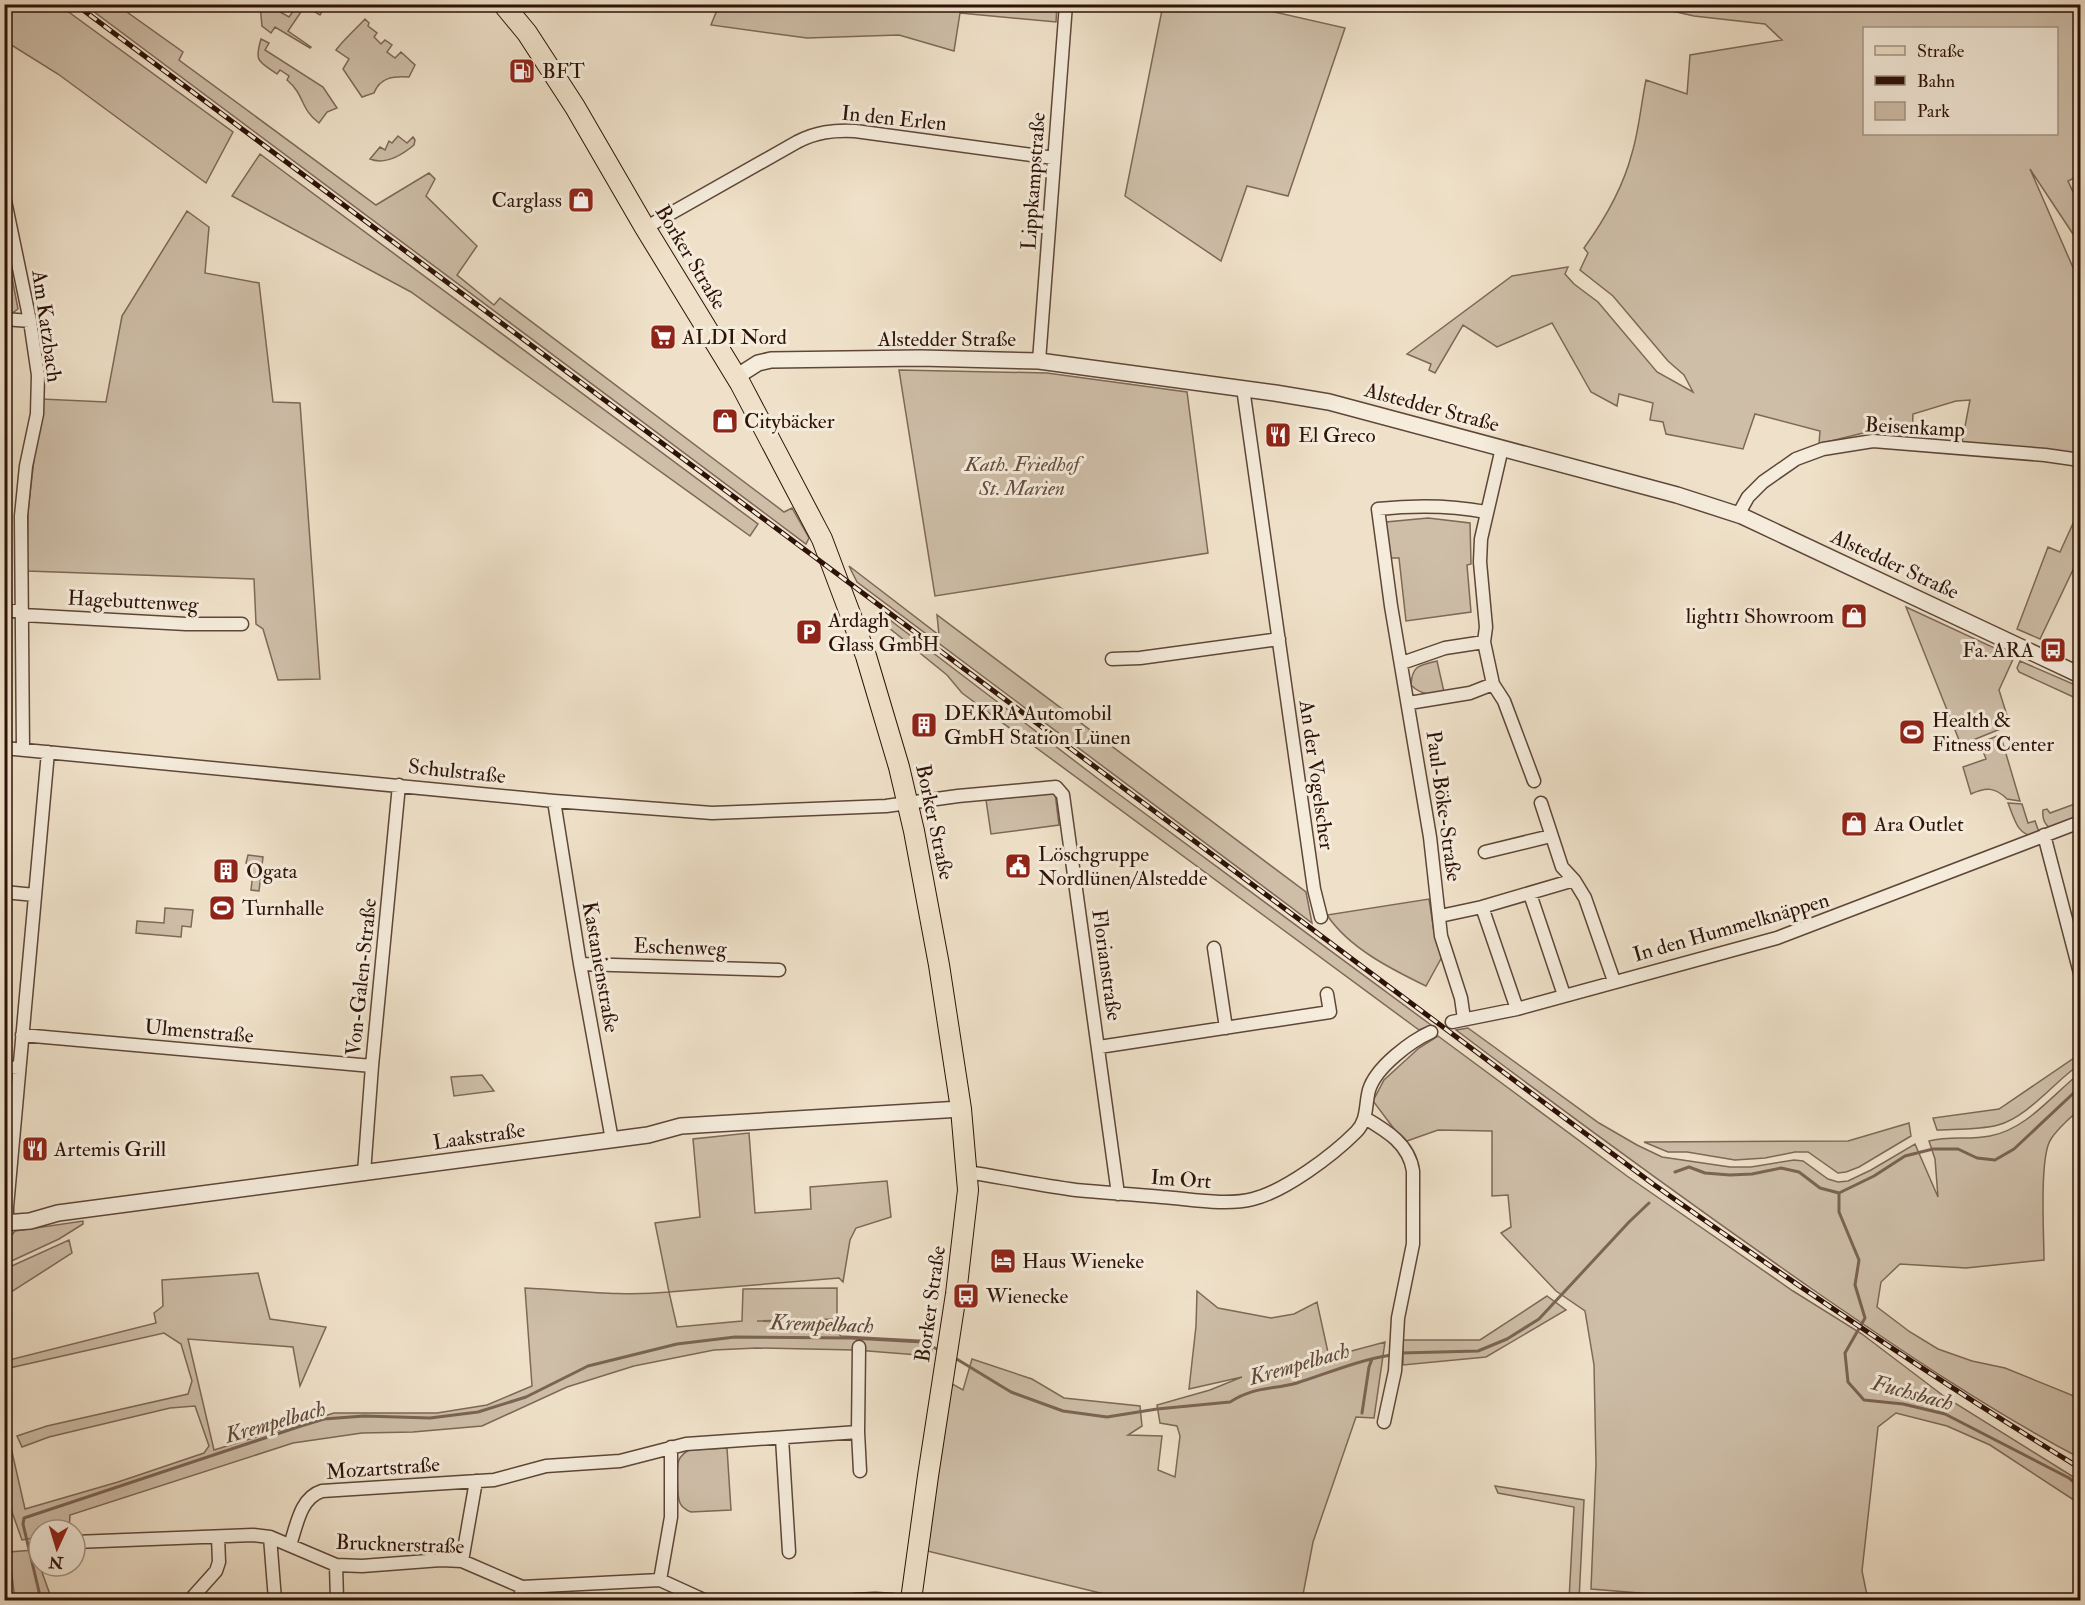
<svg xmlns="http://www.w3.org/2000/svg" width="2085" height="1605" font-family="'IM FELL Double Pica',serif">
<rect width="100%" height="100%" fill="#efe1c9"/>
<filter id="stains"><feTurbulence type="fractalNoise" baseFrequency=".00333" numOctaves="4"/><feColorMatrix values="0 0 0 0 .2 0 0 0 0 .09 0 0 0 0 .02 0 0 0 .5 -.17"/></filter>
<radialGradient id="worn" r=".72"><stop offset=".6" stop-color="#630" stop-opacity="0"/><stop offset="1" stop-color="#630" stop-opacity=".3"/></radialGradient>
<!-- green -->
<path fill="#cebea8" stroke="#7e6858" stroke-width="1.5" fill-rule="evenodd" d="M4,5H59L233,132L206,183L58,74L5,41Z
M85,5H117L183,52L179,60L376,205L429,173L435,179L426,196L477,246L457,275L494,305L500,298L784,512L792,508L809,538L806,544Z
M260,5H268L289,17L294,10L286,5H316L323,10L320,15L305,6L288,31L311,47L310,48L275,27L271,33L262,26Z
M719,5V4L1057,5L1056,22L960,13L954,51L899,35L807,38L711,25Z
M1163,5H1243L1345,28L1288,196L1247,186L1221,261L1125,196Z
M1658,5H2080V183L2076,177L2068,181L2080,207V236L2073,234L2030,169L2078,279L2080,303V456L1962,442L1970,400L1956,401L1913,414L1912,437L1863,433L1819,444L1820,431L1755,414L1743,449L1666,434L1663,422L1650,420L1653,403L1619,394L1617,406L1591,392L1552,323L1497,347L1463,325L1435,373L1429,370L1431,364L1407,354L1512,276L1568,267L1565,274L1574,284L1598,302L1657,372L1693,392L1684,375L1668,361L1613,296L1580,270L1588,253L1584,248C1605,219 1623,188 1632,153C1639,130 1641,104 1646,80L1687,94L1690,55L1782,40L1765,24L1694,16L1672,11ZM1864,28H2056V134H1864Z
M365,19L369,23L368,26L377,33L374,37L381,44L385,40L392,45L387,52L395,58L401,52L415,65L409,77C394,76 380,77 374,93L362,97L343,69L349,59L336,50C345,38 355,30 365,19Z
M261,39L269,43L265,50L323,87L337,108L327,112L319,123C300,109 305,95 287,80L289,76L280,70L277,74C259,61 254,63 261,39Z
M398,136L407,143L413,137L415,140L414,145C402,155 385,165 370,159L380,147L385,150L389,141L392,143Z
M260,154L758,524L750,536L411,292L232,196Z
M187,211L209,227L205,273L259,283L273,402L300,403L320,679L278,680L263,629L256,624L254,579L27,571L28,511L41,399L106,402L122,316Z
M5,267H10L18,309L11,314L5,313Z
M899,370L1047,373L1187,392L1208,553L935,596Z
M2080,508V555L2040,639L2017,629L2048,547L2060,552Z
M1428,518L1470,523L1471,564L1467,565L1471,612L1406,621L1399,558H1390L1386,522Z
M849,566L939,635L937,615L1306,892L1312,923L857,582Z
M1906,607L2014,657L1999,690L2010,725L1961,745Z
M886,617L1105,784L1431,1025L1419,1030L962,693L947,675L883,623Z
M1437,661L1444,692C1430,695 1421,695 1411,685C1412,665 1420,665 1437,661Z
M2020,661L2080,687V700L2019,672L2017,668Z
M1997,736L2001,737L2020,801L2007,799C1995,787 1986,787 1971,794L1963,767L1986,759L1980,743Z
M1055,793L1059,825L991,834L986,800Z
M2080,802V817L2050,828C2044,824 2042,818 2043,810L2047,809L2050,813Z
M2008,803L2022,804L2028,823L2035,821L2039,832L2035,836C2017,836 2014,817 2008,803Z
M248,855L263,857L259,891L251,890L253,873L246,863Z
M1429,899L1434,932L1443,955L1426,986C1391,969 1349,948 1327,915Z
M165,908L193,910L191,927L182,926L181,937L136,933L137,921L164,923Z
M1468,1028L1599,1123L1637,1145L1662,1157L1730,1167H1751L1794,1160L1803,1161L1828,1179L1838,1182L1848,1181L1871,1170L1915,1144L1938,1197L1935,1159L1929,1141C1949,1136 1970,1140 1990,1136C2027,1129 2052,1095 2080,1073V1109C2071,1117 2058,1128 2051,1139C2039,1156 2044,1236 2044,1260L1966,1268L1900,1264L1881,1282L1877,1307L1910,1332L1938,1349L1972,1361L2005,1368L2079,1398L2080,1400V1458C1987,1409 1899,1349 1812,1289C1692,1205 1574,1119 1456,1030Z
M1438,1036L1627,1176L1793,1291L1862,1334L1945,1397L2080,1481V1504L1990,1445L1947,1426L1896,1413L1878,1427L1862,1571L1868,1600H1725L1591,1589L1596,1464L1594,1365L1585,1311L1556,1291L1501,1233L1511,1227L1508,1195L1492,1196V1131L1438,1130L1404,1142L1373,1101L1384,1080L1419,1048Z
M2080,1054V1064C2054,1082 2028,1117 1998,1125C1979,1130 1956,1129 1937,1130L1933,1118L1999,1109Z
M482,1075L494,1091L454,1096L451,1077Z
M1909,1123L1911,1136L1859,1167L1846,1172L1838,1173L1808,1152H1795L1765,1158L1735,1160L1687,1152H1668L1644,1142L1848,1141Z
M749,1133L755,1213L811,1209L810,1187L887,1181L891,1217L856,1228L850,1240L843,1282L839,1278L669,1292L677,1327L742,1321L743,1289L837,1288V1319L757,1321L828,1324L841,1336L933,1341L931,1356L855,1350L757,1348L714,1350L634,1366L567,1387L482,1426L413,1432L362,1433L293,1443L70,1515L69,1530H39V1537L22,1540L12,1512L5,1475L4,1417L25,1509L118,1482L204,1453L209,1446L195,1406L170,1408L49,1437L22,1447L17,1436L47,1426L188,1394L192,1381L181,1344L164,1333L5,1369V1361L156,1323L154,1313L163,1306L162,1280L258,1273L270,1319L326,1327L300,1386L293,1347L188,1339L214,1450L334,1413H437L487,1405L532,1386L525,1288C574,1290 619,1297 669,1292L655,1223L700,1217L693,1139Z
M83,1221V1224L59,1239L5,1264V1244L15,1231Z
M69,1240L72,1253L5,1296V1269Z
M1197,1291L1218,1308L1271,1318L1294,1314L1317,1302L1329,1357L1385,1342L1374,1418L1356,1417L1313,1542L1302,1600H1129L919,1549L943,1379L963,1390L972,1359L1032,1379L1064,1398L1140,1406L1142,1426L1128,1435L1162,1436L1158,1470L1175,1477L1180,1436L1177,1426L1160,1423L1157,1405L1210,1390L1242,1377L1189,1389L1196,1326Z
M1547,1296L1566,1310L1486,1357L1403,1365V1340H1480Z
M727,1448L731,1510L691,1512C686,1510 682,1508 680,1503C677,1496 676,1468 679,1460C681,1455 684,1453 689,1450Z
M1495,1486L1584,1500L1579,1600H1569L1574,1507L1498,1493Z
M34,1550L52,1600H15L9,1552Z"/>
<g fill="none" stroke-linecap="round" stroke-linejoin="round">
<!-- stream -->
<path stroke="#7a6454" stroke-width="3" d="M2080,1087L2014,1149L1995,1160L1977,1158L1958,1149H1933L1905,1156L1874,1176L1839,1193V1212L1859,1260L1855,1285L1865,1318L1845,1353L1848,1382L1864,1400L1903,1404L1945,1414L2069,1478L2080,1487
M1675,1172L1689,1167L1705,1173L1730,1175L1752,1174L1781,1168L1799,1172L1820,1188L1839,1193
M1401,1353L1478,1351L1507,1339L1539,1319L1629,1222L1649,1203
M955,1358L1011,1392L1063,1411L1107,1417L1157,1409L1230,1402C1255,1386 1272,1390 1297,1383C1328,1373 1359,1360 1391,1355
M1362,1413L1369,1367L1372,1359
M41,1600L23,1524L24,1518L301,1426L324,1419L364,1416L430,1418L478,1412L526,1397L588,1366L677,1344L735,1337L851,1338L923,1342L941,1351"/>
<defs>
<path id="minor" d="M4,196L30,321L38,375L37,414L26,466L21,516L23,750
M645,228L797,142C816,132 833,130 855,131L1054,158
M4,319L30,321
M1039,361L1066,4
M1243,388L1314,889L1321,917
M1502,448L1481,539L1480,562L1486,627L1484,642L1493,684L1504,701L1534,781
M1738,515L1748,497L1763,482L1796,459L1823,449L1873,441L2045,455L2080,460
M4,612L22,610
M23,615L186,624H242
M1112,659L1140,658L1279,639
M1402,663L1445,648L1484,642
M1409,703L1470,693L1493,684
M4,748L554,801L712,813L886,806L958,796L1056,787L1063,795L1118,1194
M554,801L580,964L612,1140
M1541,803L1562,867L1574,880L1585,898L1614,981
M2044,835L2080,973
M1485,852L1551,836
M4,892L35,895
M1530,894L1564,995
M1482,907L1517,1009
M1440,916L1482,907L1574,880
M1214,948L1226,1028
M580,964L779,970
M1464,1019L1461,998L1441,936L1430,837L1391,606L1378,509C1416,505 1449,505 1486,512
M1452,1022L1517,1009L1777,938L2080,822
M22,1035L372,1066
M1099,1047L1330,1012L1327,994
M4,1067L19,1068
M1365,1118C1387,1131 1409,1144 1413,1171V1244L1398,1318L1395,1371L1384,1422
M968,1172C1004,1178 1040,1185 1076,1190C1105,1193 1134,1194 1162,1197C1190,1199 1226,1206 1253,1199C1285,1191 1332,1156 1356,1132C1368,1120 1365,1105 1369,1090C1376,1067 1411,1041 1431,1032
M364,1173L372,1066L399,785
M7,1223V1207L48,752
M858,1432L859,1347
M782,1438L789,1552
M270,1537L275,1600
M75,1542L253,1535L270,1537L336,1565L362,1566L441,1560L462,1561L522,1587L660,1580L704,1600
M290,1545C297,1525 300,1498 322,1491L494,1480L546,1466L620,1461L686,1444L858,1432L860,1471
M462,1561L476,1481
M336,1565L337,1600
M660,1580L671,1517V1447
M190,1600L216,1571L219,1562L218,1537
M520,1600L522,1587
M854,1600L875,1599L893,1600"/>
<path id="tertiary" d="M736,377L758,363L771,360L920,358L1039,361L1275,393L1329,402L1677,495L1742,516L2080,675
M4,1223L30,1221L58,1213L648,1135L681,1126L961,1109"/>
<path id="primary" d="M503,4L527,33L575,107L644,226L740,383L822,539L866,656L899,767L914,831L939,965L961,1109L968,1190L956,1294L928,1476L911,1600"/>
</defs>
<!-- minor casing -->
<use href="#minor" stroke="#5e4638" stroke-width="15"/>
<!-- tertiary casing -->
<use href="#tertiary" stroke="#5e4638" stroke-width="18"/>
<!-- primary casing -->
<use href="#primary" stroke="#2d1208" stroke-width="22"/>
<!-- minor -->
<use href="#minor" stroke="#f5ecdc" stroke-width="12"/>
<!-- tertiary -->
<use href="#tertiary" stroke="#f5ecdc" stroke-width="15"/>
<!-- primary -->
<use href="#primary" stroke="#efe1c9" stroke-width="20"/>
<defs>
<path id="rail" d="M75,4L1653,1184C1793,1283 1934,1379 2080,1468"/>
</defs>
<!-- rail casing -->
<use href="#rail" stroke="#2d1208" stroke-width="5"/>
<!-- rail -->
<use href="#rail" stroke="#f5ecdc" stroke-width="3" stroke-dasharray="9" stroke-linecap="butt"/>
</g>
<!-- icons -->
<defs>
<symbol id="fuel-square" viewBox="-11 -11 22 22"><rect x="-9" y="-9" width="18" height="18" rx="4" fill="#8f2418" stroke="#f5ecdc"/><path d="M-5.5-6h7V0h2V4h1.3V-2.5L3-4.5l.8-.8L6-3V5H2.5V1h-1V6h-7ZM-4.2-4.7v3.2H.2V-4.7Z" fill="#fff"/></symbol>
<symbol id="shop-square" viewBox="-11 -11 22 22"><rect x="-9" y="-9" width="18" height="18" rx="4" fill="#8f2418" stroke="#f5ecdc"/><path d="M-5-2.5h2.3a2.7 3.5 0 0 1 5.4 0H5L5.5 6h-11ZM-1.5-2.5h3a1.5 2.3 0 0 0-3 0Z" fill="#fff"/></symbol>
<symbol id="supermarket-square" viewBox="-11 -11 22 22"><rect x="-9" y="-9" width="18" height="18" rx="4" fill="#8f2418" stroke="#f5ecdc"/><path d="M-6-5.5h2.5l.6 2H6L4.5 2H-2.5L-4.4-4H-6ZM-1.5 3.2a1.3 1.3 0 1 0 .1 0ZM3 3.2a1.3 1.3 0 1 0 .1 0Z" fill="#fff"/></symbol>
<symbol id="restaurant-square" viewBox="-11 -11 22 22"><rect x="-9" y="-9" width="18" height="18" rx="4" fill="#8f2418" stroke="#f5ecdc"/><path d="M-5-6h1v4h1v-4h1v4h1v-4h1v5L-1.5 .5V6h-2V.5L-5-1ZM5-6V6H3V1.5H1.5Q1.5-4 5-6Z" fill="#fff"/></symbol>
<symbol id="parking-square" viewBox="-11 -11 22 22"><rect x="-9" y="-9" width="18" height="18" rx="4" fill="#8f2418" stroke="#f5ecdc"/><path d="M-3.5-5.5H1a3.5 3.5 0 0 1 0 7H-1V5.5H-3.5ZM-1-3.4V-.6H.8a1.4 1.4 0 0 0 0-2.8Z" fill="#fff"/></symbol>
<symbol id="bus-square" viewBox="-11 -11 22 22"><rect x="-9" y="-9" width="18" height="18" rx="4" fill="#8f2418" stroke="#f5ecdc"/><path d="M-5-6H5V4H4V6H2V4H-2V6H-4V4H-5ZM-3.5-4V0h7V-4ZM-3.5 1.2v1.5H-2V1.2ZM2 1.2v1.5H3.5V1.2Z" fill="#fff"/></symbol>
<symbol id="building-square" viewBox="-11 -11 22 22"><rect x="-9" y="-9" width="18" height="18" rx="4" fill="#8f2418" stroke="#f5ecdc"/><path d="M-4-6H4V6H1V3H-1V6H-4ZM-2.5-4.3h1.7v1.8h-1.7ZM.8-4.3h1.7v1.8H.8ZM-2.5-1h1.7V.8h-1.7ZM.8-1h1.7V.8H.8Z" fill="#fff"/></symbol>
<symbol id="stadium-square" viewBox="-11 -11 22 22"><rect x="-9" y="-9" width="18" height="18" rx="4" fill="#8f2418" stroke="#f5ecdc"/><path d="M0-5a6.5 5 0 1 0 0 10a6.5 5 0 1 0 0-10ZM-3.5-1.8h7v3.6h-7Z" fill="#fff"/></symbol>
<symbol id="civic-square" viewBox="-11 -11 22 22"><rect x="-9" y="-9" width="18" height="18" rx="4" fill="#8f2418" stroke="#f5ecdc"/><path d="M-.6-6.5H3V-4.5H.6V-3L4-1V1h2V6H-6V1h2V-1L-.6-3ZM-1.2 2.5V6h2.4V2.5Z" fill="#fff"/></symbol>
<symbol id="hotel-square" viewBox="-11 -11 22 22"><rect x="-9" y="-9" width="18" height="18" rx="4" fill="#8f2418" stroke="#f5ecdc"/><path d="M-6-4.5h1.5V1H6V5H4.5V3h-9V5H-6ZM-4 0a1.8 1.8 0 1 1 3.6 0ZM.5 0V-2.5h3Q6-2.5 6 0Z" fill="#fff"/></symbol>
</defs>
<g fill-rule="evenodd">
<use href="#fuel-square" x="507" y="56" width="30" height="30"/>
<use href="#shop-square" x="566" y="185" width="30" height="30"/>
<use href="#supermarket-square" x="648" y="322" width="30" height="30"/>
<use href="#shop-square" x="710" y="406" width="30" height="30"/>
<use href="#restaurant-square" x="1263" y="420" width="30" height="30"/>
<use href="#shop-square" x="1839" y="601" width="30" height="30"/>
<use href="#parking-square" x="794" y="617" width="30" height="30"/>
<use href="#bus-square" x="2038" y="635" width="30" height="30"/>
<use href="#building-square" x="909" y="710" width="30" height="30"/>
<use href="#stadium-square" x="1897" y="717" width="30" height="30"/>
<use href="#shop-square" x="1839" y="809" width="30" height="30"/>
<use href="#civic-square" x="1003" y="851" width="30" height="30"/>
<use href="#building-square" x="211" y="856" width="30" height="30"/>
<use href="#stadium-square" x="207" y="893" width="30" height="30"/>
<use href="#restaurant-square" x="20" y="1134" width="30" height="30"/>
<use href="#hotel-square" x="988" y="1246" width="30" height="30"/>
<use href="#bus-square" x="951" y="1281" width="30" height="30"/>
</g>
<g text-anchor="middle" stroke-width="6" stroke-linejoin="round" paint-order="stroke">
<!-- poi labels -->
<g font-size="21" fill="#2d1208" stroke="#f5ecdc" text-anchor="start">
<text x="542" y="78">BFT</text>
<text x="562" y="207" text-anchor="end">Carglass</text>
<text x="682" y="344">ALDI Nord</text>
<text x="744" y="428">Citybäcker</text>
<text x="1298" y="442">El Greco</text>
<text x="1834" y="623" text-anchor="end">light11 Showroom</text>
<text x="828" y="627">Ardagh<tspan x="828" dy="24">Glass GmbH</tspan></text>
<text x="2034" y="657" text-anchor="end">Fa. ARA</text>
<text x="944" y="720">DEKRA Automobil<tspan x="944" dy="24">GmbH Station Lünen</tspan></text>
<text x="1932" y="727">Health &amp;<tspan x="1932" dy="24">Fitness Center</tspan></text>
<text x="1874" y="831">Ara Outlet</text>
<text x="1038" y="861">Löschgruppe<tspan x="1038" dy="24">Nordlünen/Alstedde</tspan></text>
<text x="246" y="878">Ogata</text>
<text x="242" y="915">Turnhalle</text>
<text x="54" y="1156">Artemis Grill</text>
<text x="1022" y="1268">Haus Wieneke</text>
<text x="986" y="1303">Wienecke</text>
</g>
<!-- street labels -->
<g font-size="21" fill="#2d1208" stroke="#f5ecdc">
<text transform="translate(894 118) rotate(6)" y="7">In den Erlen</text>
<text transform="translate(1033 181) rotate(-86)" y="7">Lippkampstraße</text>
<text transform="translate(691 257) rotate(59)" y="7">Borker Straße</text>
<text transform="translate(47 326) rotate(82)" y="7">Am Katzbach</text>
<text x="947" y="346">Alstedder Straße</text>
<text transform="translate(1432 407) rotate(15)" y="7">Alstedder Straße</text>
<text transform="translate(1915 427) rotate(3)" y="7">Beisenkamp</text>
<text transform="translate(1895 564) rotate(25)" y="7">Alstedder Straße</text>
<text transform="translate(133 601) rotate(3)" y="7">Hagebuttenweg</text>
<text transform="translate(457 771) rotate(6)" y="7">Schulstraße</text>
<text transform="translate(1317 775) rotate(82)" y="7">An der Vogelscher</text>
<text transform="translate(1444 806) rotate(82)" y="7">Paul-Böke-Straße</text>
<text transform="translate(935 822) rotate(78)" y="7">Borker Straße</text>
<text transform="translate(1731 927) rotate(-16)" y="7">In den Hummelknäppen</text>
<text transform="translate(680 947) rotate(2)" y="7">Eschenweg</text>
<text transform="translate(1107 965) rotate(82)" y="7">Florianstraße</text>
<text transform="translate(601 967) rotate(80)" y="7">Kastanienstraße</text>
<text transform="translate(361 977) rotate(-84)" y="7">Von-Galen-Straße</text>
<text transform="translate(199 1031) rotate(5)" y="7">Ulmenstraße</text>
<text transform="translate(479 1136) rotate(-8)" y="7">Laakstraße</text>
<text transform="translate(1181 1179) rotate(4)" y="7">Im Ort</text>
<text transform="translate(930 1304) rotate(-82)" y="7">Borker Straße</text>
<text transform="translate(383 1468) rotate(-4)" y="7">Mozartstraße</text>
<text transform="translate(400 1544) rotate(2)" y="7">Brucknerstraße</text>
</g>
<!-- park labels -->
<g font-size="21" font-style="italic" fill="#654e40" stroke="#f5ecdc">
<text x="1022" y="471">Kath. Friedhof<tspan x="1022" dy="24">St. Marien</tspan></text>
</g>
<!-- water labels -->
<g font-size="22" font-style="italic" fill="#60493b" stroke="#f5ecdc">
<text transform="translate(822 1323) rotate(2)" y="8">Krempelbach</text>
<text transform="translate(1299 1363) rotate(-16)" y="8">Krempelbach</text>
<text transform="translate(1913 1392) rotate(15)" y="8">Fuchsbach</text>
<text transform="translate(275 1421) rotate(-16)" y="8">Krempelbach</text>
</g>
</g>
<!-- margin -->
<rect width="2085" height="1605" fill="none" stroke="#efe1c9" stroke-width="24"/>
<rect x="6" y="6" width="2073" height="1593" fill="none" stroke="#2d1208" stroke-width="3"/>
<rect x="12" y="12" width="2061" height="1581" fill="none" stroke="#2d1208" stroke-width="1.5"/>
<!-- legend -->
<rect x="1863" y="27" width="195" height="108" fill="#f5ecdc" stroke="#a59587" stroke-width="1.5"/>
<rect x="1875" y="46" width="30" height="9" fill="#efe1c9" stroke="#a59587" stroke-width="1.5"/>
<text x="1917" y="57" font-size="18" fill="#2d1208">Straße</text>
<rect x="1875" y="76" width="30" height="9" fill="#2d1208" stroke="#a59587" stroke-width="1.5"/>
<text x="1917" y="87" font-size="18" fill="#2d1208">Bahn</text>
<rect x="1875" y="102" width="30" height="18" fill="#cebea8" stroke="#a59587" stroke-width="1.5"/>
<text x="1917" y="117" font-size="18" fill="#2d1208">Park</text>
<!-- north arrow -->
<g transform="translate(57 1548) rotate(184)"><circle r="28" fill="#f5ecdc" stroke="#a59587" stroke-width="1.5"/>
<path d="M0-4.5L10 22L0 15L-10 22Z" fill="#8f2418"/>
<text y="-9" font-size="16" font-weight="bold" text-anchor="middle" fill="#2d1208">N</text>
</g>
<rect width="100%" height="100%" filter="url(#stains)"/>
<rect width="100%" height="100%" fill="url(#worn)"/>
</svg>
